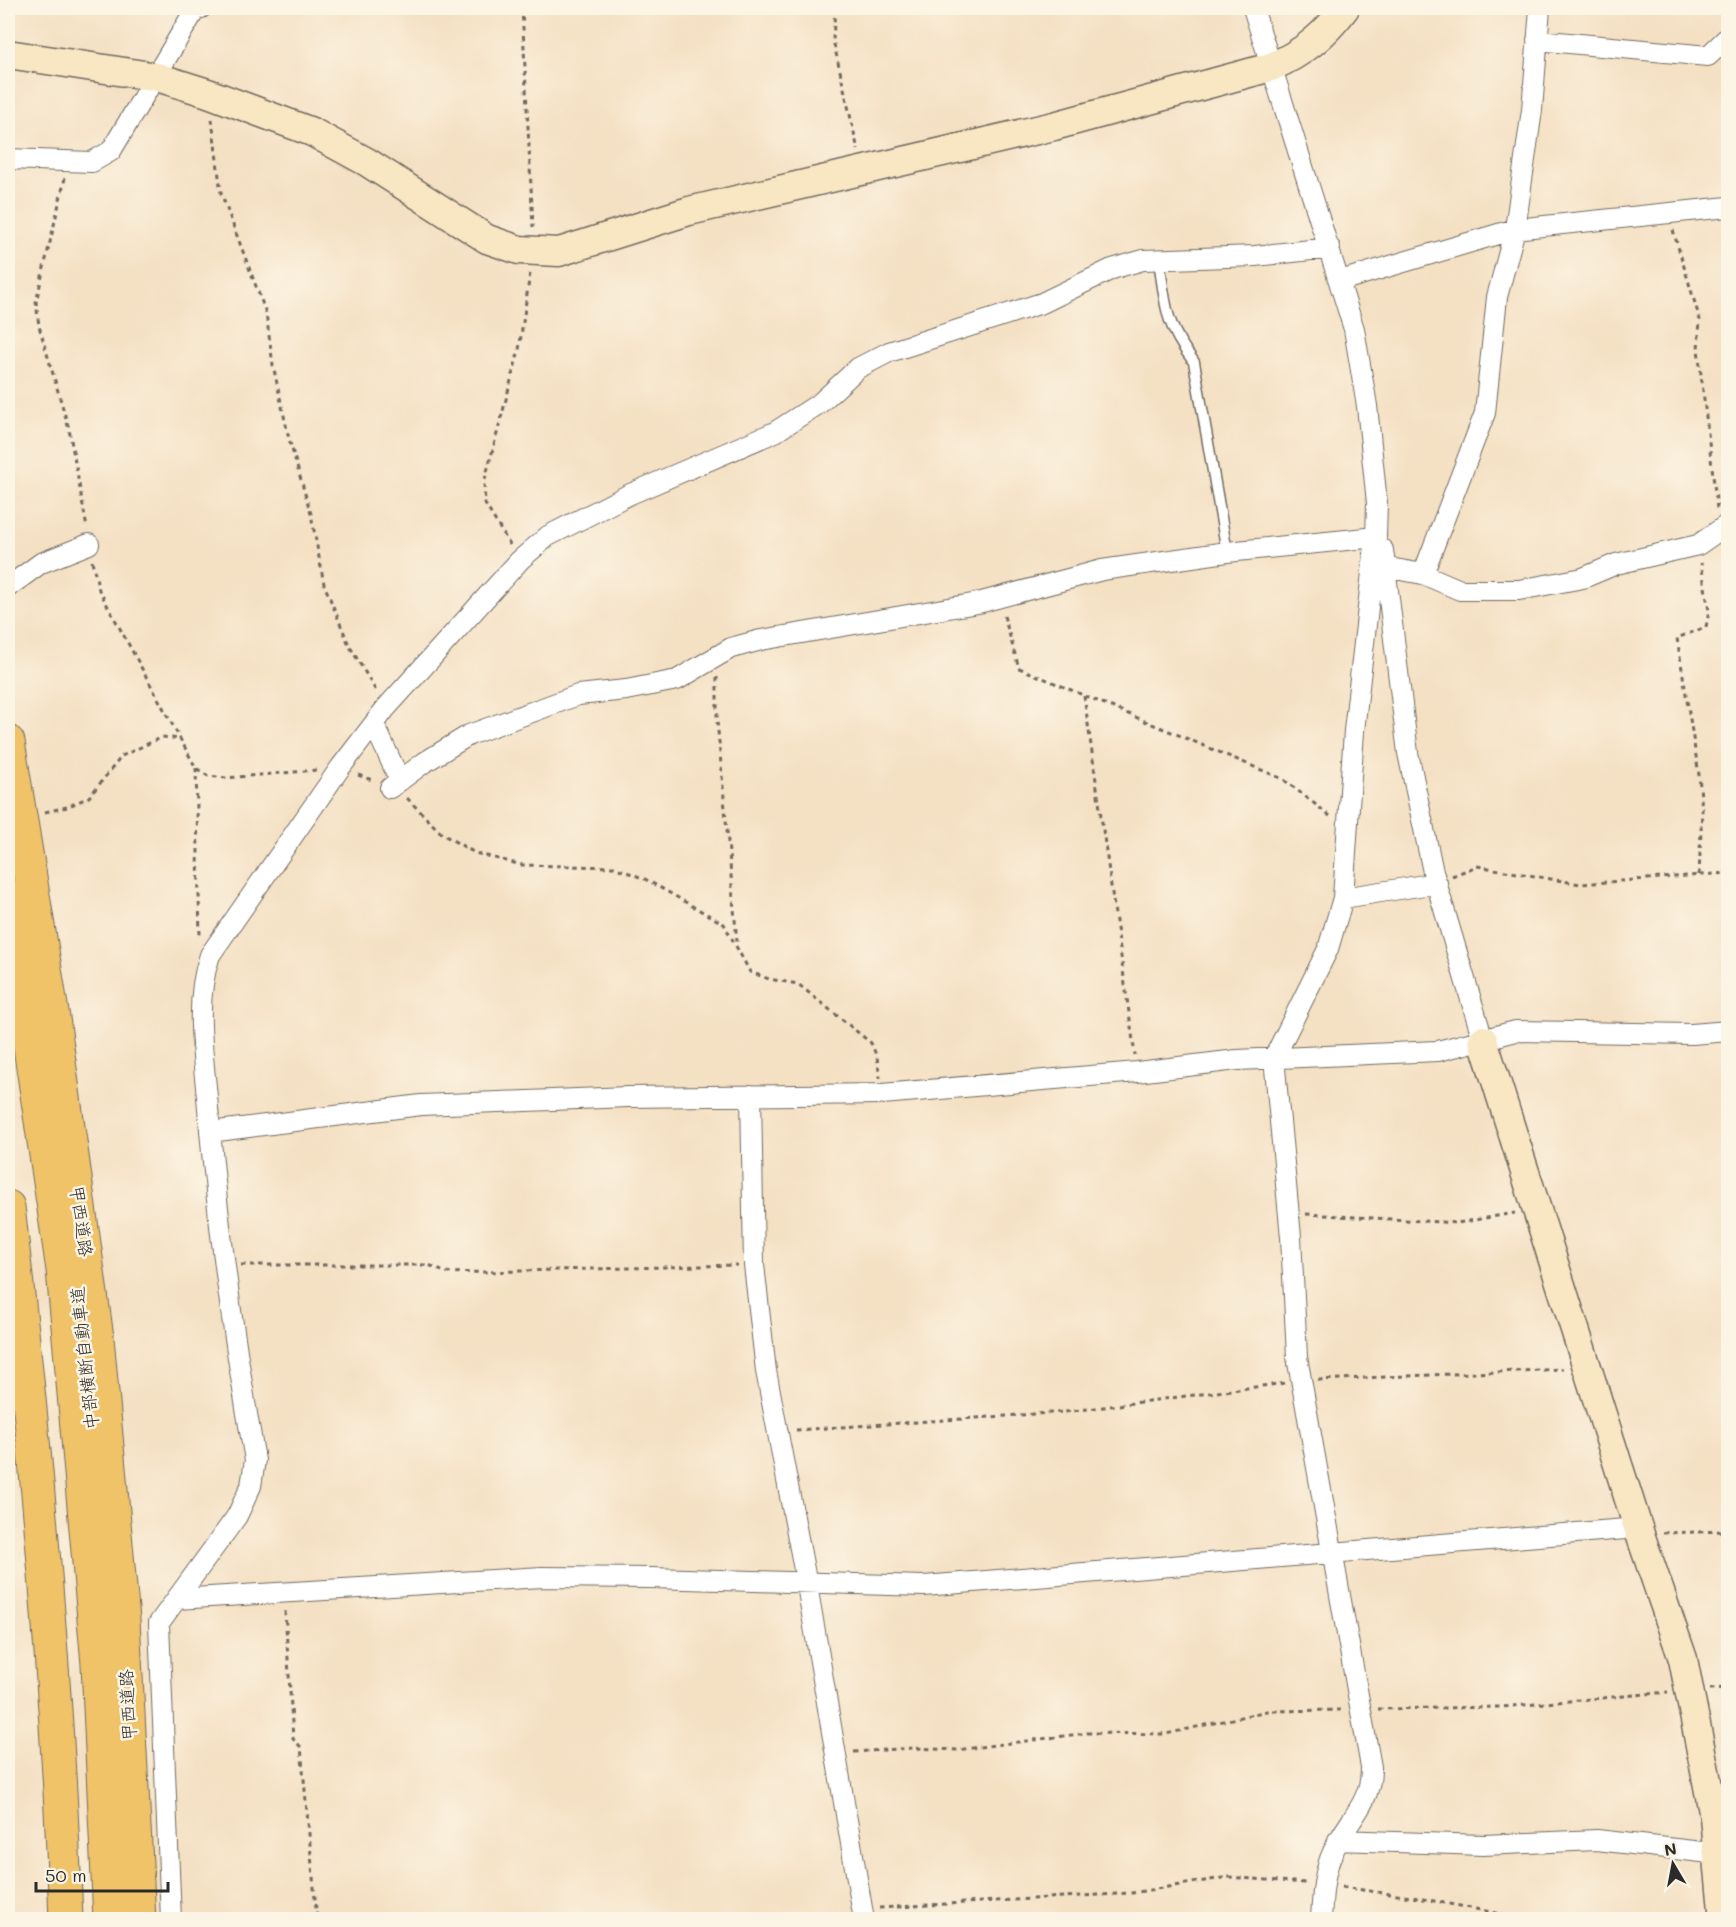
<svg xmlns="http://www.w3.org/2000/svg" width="1736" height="1927" font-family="Mali,'Klee One',sans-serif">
<rect width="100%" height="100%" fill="#fcf5e5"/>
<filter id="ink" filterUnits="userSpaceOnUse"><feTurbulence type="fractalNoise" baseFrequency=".0167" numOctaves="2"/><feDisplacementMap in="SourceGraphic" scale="12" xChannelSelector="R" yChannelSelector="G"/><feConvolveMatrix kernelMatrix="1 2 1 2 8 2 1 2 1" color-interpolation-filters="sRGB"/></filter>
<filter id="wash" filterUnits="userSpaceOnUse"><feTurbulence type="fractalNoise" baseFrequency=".008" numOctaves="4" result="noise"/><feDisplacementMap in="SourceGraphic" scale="24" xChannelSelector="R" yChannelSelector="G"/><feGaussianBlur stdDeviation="1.35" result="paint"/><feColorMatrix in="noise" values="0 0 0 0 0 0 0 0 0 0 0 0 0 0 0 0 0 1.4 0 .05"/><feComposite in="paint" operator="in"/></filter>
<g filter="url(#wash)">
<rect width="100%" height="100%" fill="#f4e0c3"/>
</g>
<g filter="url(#ink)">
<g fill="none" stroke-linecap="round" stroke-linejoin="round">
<defs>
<path id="lane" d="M1159,260C1166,306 1164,323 1194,362L1227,552"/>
<path id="street" d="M1253,8L1354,329L1367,406L1377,503L1376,537L1354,731L1343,898L1328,949L1274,1058L1291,1237L1297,1357L1371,1767C1372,1807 1342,1824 1330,1859C1323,1878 1322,1900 1321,1920
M1537,40L1708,56L1728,37
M8,159L92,162L111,151L195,10L201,8
M1340,281L1515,229L1728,207
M1383,550L1408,753L1433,872L1483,1040
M1373,565L1423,574L1460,590H1519L1583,578L1616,564L1698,545L1728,524
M1423,574L1485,413L1497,297L1515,229L1532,110L1540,8
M8,587L41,563L89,544
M374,724L400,781
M390,788L425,762L469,735L578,695L626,690L677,680L731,648L761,640L978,603L1102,570L1227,552L1376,537
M1343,898L1437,883
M751,1095L754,1265L766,1371L807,1585L864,1920
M210,1132L421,1105L628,1097L882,1094L1137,1072L1237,1060L1438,1051L1516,1031L1692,1034L1728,1031
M177,1599L542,1577L651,1578L924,1586L1638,1528
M1338,1840L1483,1845L1597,1840L1719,1854L1727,1858
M171,1920L159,1623L237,1516L251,1486L255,1460C234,1343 218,1227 208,1108C204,1058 193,1004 210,955L340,768L386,708L520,560L548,536L628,495L775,432L820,403L858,368L889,352L1042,303L1112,269L1143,260L1255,256L1330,248"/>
<path id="secondary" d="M8,54L157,77L208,93L312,132L367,162L487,239L519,250L559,252L689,211L1054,126L1271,67C1303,53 1324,36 1345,8
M1483,1040L1640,1534L1683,1659L1714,1817L1724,1920"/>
<path id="highway" d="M8,742L53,1018L97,1338L123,1620L139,1920
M8,898L63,1270L98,1664L110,1920
M8,1207C36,1444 57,1681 66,1920"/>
</defs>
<!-- lane casing -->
<use href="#lane" stroke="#716a60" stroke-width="13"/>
<!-- street casing -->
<use href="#street" stroke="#716a60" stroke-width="22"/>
<!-- secondary casing -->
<use href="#secondary" stroke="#716a60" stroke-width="31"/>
<!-- highway casing -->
<use href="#highway" stroke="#716a60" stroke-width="35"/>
<!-- path -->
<path stroke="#716a60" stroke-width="3" stroke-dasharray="4.5 4.5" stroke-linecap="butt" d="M522,8L533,227
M835,8L833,40L858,150
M212,119L221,193L266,313L273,365L289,439L311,514L324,584L349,645L376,691
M65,178L36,302L39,326L69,429L87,528
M1673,230L1700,320L1698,349L1717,509
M510,545L485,504L484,483L519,350L530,273
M92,561L99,590L196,768L208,776L226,778L317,770
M1004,616L1019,668L1283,779L1330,816
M717,677V720L737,942
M1084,696L1135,1055
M196,768L200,937
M358,775L375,781
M407,798L442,834L475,853L522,865L614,867L645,879L724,924L750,972L769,979L798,984L871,1043L877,1057L880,1078
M45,812L67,807L89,797L122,756L162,737L181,739
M1699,875L1702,810L1699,775L1677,638L1706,627L1709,611L1701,563
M1452,876L1477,866L1580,884L1728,873
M1306,1214L1457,1223L1515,1213
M241,1265H429L446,1273L737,1265
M1318,1380L1563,1369
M796,1430L1065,1412L1285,1383
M1663,1533L1728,1531
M285,1611L293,1739L301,1747L317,1920
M1710,1689L1728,1688
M1378,1709L1502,1707L1668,1692
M854,1752L914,1748L957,1750L1087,1733L1166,1734L1267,1711L1341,1710
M1342,1887L1418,1898L1533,1920
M879,1908L1132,1893L1228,1877L1306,1883"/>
<!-- lane -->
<use href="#lane" stroke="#fff" stroke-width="10"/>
<!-- street -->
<use href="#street" stroke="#fff" stroke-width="20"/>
<!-- secondary -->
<use href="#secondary" stroke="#f9e7c3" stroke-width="28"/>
<!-- highway -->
<use href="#highway" stroke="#f0c369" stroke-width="33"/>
</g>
</g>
<g text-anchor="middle" stroke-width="5" stroke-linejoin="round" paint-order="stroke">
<!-- street labels -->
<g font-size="18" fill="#2b2b2b" stroke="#fcf5e5">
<text transform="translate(81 1221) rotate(82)" y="6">甲西道路</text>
<text transform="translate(85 1358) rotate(-96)" y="6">中部横断自動車道</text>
<text transform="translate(128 1705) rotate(-93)" y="6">甲西道路</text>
</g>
</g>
<!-- margin -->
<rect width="1736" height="1927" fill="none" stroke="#fcf5e5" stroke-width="30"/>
<!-- north arrow -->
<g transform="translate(1673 1864) rotate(350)" stroke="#fcf5e5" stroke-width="4.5" paint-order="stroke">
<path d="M0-4.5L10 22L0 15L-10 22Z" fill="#2b2b2b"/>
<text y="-9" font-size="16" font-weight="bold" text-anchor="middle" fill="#2b2b2b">N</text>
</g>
<!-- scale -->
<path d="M36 1882v9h132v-9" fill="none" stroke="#2b2b2b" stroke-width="3"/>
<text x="45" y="1882" font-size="18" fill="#2b2b2b" stroke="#fcf5e5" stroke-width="4.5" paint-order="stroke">50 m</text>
</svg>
